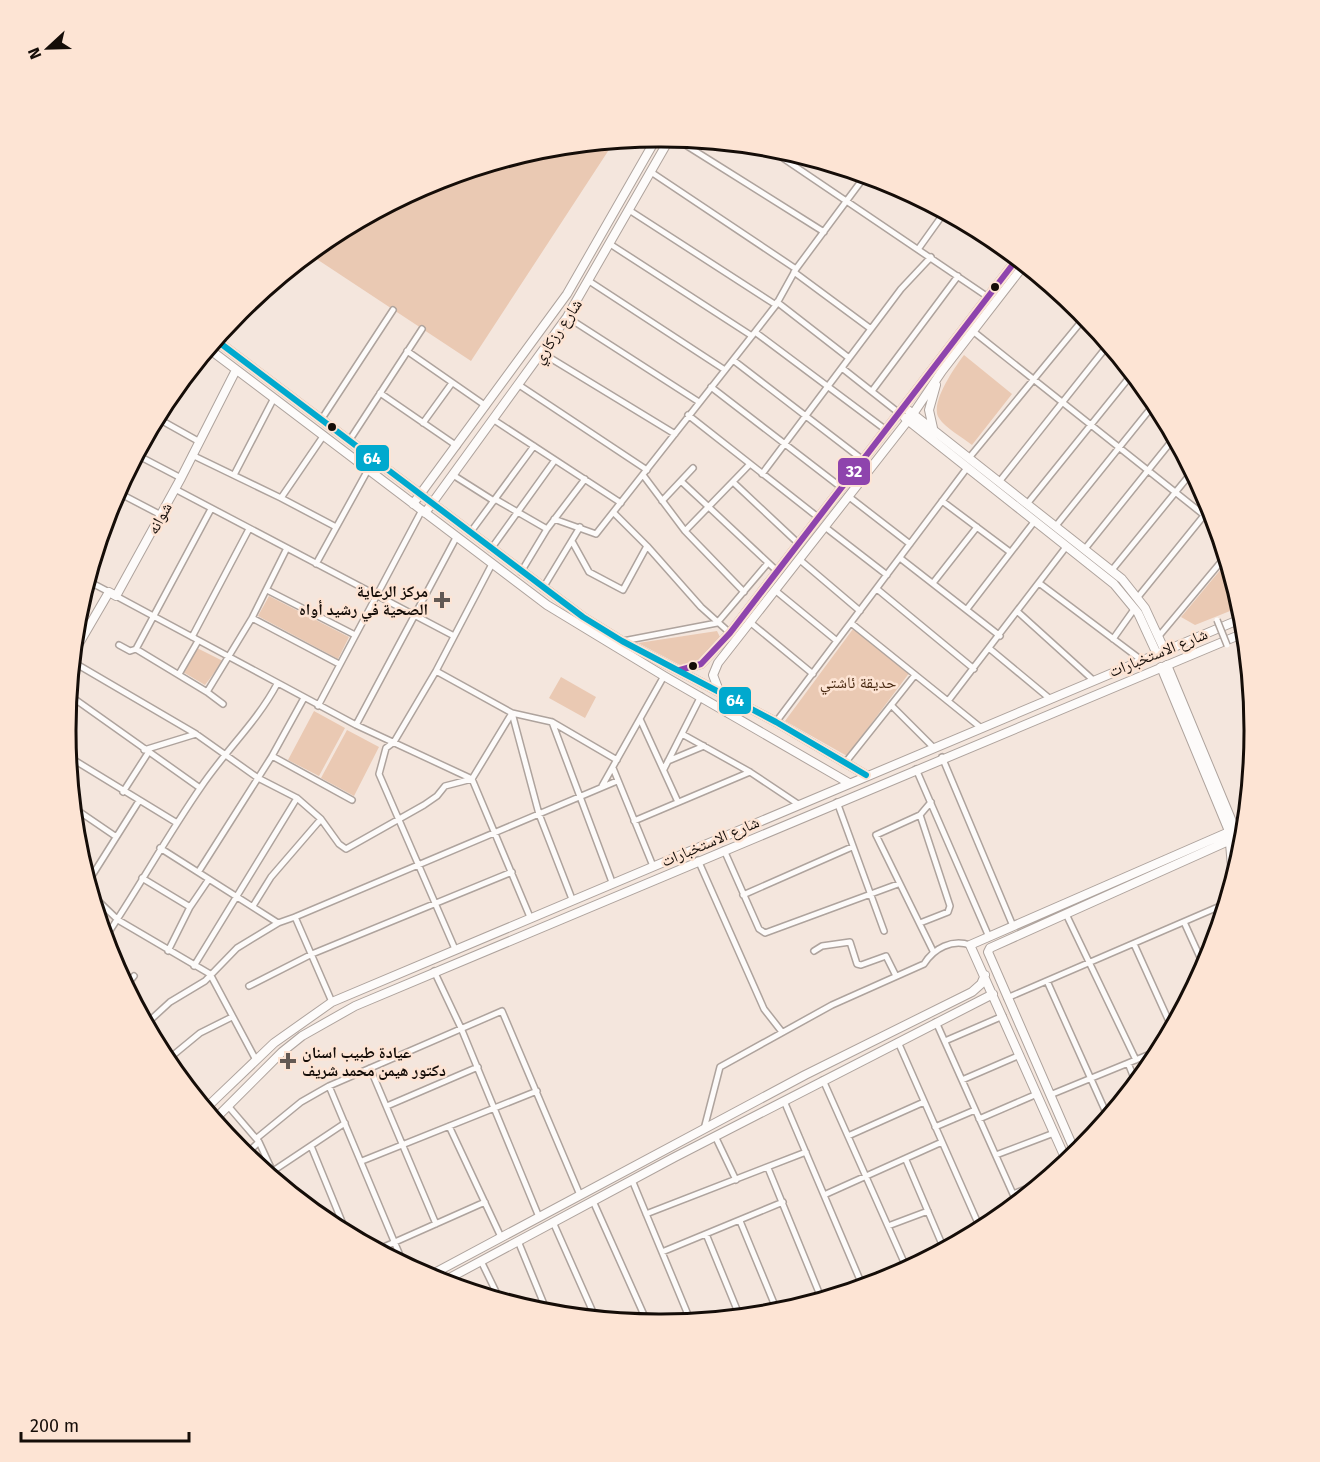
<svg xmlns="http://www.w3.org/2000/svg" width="1320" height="1462" font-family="'Fira Sans','Noto Naskh Arabic',sans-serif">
<rect width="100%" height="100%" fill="#f4e6dd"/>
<!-- green -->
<path fill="#eac9b3" d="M614,142L471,361L309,254L330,237L433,182L544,148Z
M964,355L1012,394L972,445C962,437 945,428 939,418C929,404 955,367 964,355Z
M1227,562L1240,607L1195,625L1181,617Z
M269,596L349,637L338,659L258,616Z
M853,629L910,672L847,756L785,721Z
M717,631L720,637C708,651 700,664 680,665L638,643Z
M197,648L223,661L205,685L183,672Z
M561,677L596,697L585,718L549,698Z
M314,711L345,728L319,776L288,760Z
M347,730L379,747L354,796L321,778Z"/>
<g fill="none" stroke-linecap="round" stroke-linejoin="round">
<defs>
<path id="street" d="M676,139L824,232
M768,148L988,297
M651,172L796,269
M932,206L1015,261
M629,210L776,305
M610,244L752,336
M919,248L944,213
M794,272L871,329
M589,281L725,370
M777,302L849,358
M567,317L699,402
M755,332L886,430
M974,332L1204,515
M407,351L486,406
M542,353L675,434
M733,360L863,460
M842,368L899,413
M519,385L647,470
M711,387L842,488
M872,391L958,276
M380,393L457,446
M688,415L819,518
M157,418L198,441
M162,420L184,379
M321,420L393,310
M494,420L621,503
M423,423L452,383
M324,435L281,498L336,527
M349,441L422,329
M137,455L181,478
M192,455L281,498
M969,458L1085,317
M762,474L901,289L931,257
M234,475L274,398
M453,475L494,501
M643,475L685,531L744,592
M682,482L777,571
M733,482L799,544
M999,482L1108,345
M175,489L454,636
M117,492L161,515
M848,496L910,544
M495,499L547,529
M662,501L693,468
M942,501L1010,552
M1027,504L1132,374
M554,519L596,534L755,332L776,305L796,269L865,176
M825,527L887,575
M1055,527L1155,403
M685,531L750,464
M470,533L534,446
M573,543L589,572L623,590L647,546L614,513
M647,546L701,607L730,633
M491,549L555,460
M1084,550L1174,438
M900,558L1000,636
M800,560L860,611
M316,564L369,468
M1112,570L1192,472
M521,572L547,529L585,479
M88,581L109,592
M933,583L977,527
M1039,583L1140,659
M543,588L580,527
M877,589L974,669
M267,590L355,635
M776,591L837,641
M116,596L356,725L472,779L530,917
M1138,597L1210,508
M967,609L1034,522
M1018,612L1092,679
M252,618L339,664
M751,623L813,674
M851,623L980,727
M1159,636L1225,557
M192,637L249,529
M1113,639L1135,608
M623,641L717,623L768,563
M119,645L130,651L136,649L207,692L223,704
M136,649L211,509
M990,649L1049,698
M73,662L196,734L258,778L297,798L321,819L339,844L346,849L424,805L437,796L445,786L472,779L512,713L552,722L617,760
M436,671L512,713L539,814L572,899
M179,674L198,641
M207,692L252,618L287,548
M69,695L200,788
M948,701L1066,547
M891,705L933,747
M318,706L422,510
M640,719L678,802
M552,722L612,882
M776,722L967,468
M356,725L457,536
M682,734L750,772L798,804
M144,750L196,734
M272,756L352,800
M69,757L177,823
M942,757L1013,926
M668,761L704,746
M845,763L915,675
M613,768L653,866
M664,769L701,696
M916,769L989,937
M602,786L664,676
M123,792L148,753
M837,802L884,931
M74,808L115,836
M920,815L876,835L933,951
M634,821L750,772
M160,848L278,923L295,917L332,1002
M724,850L759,929L765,933L898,884
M698,860L764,1009L782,1032
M199,871L272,756L304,698
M142,878L190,907
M88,882L139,801
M92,895L118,920L210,974L256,1060
M743,895L852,847
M253,906L271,877L321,819
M1066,914L1136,1060
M295,917L617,781
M1184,922L1204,966
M920,923L948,912L950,906L920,815L931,802
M105,938C138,889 167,836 201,787C225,751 257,722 277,684
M1134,944L1172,1028
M455,949L379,774L386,748L394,742L436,671L492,564
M168,951L190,907L209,879
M814,951L822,946L850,942L857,964L861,965L886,956L896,976
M194,966L297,798
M434,971L461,1028L539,1217
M1047,981L1108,1117
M126,986L134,976
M249,986L312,954L512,872
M1007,998L1225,904
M936,1022L1017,1203
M146,1024L170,1002L205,981L237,948L278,923
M945,1041L1003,1016
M898,1042L981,1230
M166,1061L200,1033L232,1017
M1128,1063L1136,1083
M370,1068L436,1224
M823,1080L907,1269
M962,1080L1020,1055
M329,1086L404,1265
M193,1093L209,1105
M1050,1095L1160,1050
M784,1101L863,1287
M387,1106L478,1067
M229,1107L259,1142L277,1181
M979,1119L1037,1094
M449,1126L501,1237
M935,1127L975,1110
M704,1129L720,1067L832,1005L924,964C934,948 952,939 970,945
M715,1136L736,1180
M848,1136L924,1102
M257,1138L301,1102L329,1086L502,1011L580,1195
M311,1146L347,1234
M245,1155L259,1142
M996,1155L1054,1133
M906,1160L944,1249
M362,1161L537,1091
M768,1168L822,1300
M273,1171L345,1123
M632,1180L691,1322
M1013,1194L1043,1182
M824,1195L942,1142
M593,1201L648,1324
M646,1214L806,1152
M740,1221L778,1313
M553,1222L596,1319
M888,1226L928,1211
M706,1234L740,1317
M518,1241L548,1314
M377,1250L485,1202
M662,1252L783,1202
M481,1261L500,1300
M661,1325L688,1314"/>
<path id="secondary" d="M216,340L583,617L622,641L776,722L866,775
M209,349L547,605L664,676L849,783
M904,407L1122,579L1145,608L1164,649
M905,418L1114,584L1138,613L1156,652
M933,428L929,410L936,385
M413,504L567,294L657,137
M425,513L567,317L670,138
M74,652L109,592L116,596L181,478L236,370
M1167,665L1238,836L1240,855
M1161,667L1229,831L1233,879
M681,670L701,664L730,633L1017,259
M719,691L713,675L718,663L913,414L942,371L1024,265
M1076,1154L988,952L990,948L1244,834
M1067,1162L970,945L1245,825
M427,1277L805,1075L972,992L981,984L985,975
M442,1282L675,1157L993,994"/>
<path id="primary" d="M205,1109L274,1043L332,1002L1243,618
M214,1120L282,1052L302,1036L355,1006L1244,633"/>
</defs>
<!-- street casing -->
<use href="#street" stroke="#aea39d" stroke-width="8"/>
<!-- secondary casing -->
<use href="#secondary" stroke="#aea39d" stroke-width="10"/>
<!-- primary casing -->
<use href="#primary" stroke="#aea39d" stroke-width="10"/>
<!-- street -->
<use href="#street" stroke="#fdfbfa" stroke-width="5"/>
<!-- secondary -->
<use href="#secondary" stroke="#fdfbfa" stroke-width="8"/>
<!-- primary -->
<use href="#primary" stroke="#fdfbfa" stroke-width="8"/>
<defs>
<path id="street-bridge" d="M1217,620L1227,645"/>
</defs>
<!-- street-bridge casing -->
<use href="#street-bridge" stroke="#aea39d" stroke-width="8" stroke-linecap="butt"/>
<!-- street-bridge -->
<use href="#street-bridge" stroke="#fdfbfa" stroke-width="5"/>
<defs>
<path id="bus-1" d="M680,670L701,664L730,633L1017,259"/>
<path id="bus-2" d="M216,340L583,617L622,641L776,722L866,775"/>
</defs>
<!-- bus-1 casing -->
<use href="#bus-1" stroke="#fde4d4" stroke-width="10"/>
<!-- bus-2 casing -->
<use href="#bus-2" stroke="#fde4d4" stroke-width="10"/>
<!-- bus-1 -->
<use href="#bus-1" stroke="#8e44ad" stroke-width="6"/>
<!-- bus-2 -->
<use href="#bus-2" stroke="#00a9ce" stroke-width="6"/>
</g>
<!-- markers -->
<g fill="#150d08" stroke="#fde4d4" stroke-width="2">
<circle cx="995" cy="287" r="5"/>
<circle cx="332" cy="427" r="5"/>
<circle cx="693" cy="666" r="5"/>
</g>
<g fill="#635953" stroke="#fde4d4" stroke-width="2">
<path d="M439 591h6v6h6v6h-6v6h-6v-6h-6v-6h6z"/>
<path d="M285 1052h6v6h6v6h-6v6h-6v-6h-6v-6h6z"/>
</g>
<g text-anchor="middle" stroke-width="5" stroke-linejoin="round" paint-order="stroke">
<!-- street labels -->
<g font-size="16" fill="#150d08" stroke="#fde4d4">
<text transform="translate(557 331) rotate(-56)" y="6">شارع رزكاري</text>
<text transform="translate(159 518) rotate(-61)" y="6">شوانە</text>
<text transform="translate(1158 652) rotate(-22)" y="6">شارع الاستخبارات</text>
<text transform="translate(710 841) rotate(-23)" y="6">شارع الاستخبارات</text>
</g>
<!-- poi labels -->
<g font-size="16" font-weight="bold" fill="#150d08" stroke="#fde4d4" text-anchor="end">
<text x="428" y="597">مركز الرعاية<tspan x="428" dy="18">الصحية في رشيد أواه</tspan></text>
<text x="302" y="1058" text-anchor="start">عيادة طبيب اسنان<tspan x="302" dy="18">دكتور هيمن محمد شريف</tspan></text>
</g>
<!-- park labels -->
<g font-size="16" fill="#47270f" stroke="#fde4d4">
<text x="858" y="688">حديقة ئاشتي</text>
</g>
</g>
<!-- crop -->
<path d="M0 0H1320V1462H0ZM659 147H661A583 583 0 0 1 1244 730V731A583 583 0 0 1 661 1314H659A583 583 0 0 1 76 731V730A583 583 0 0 1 659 147Z" fill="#fde4d4" fill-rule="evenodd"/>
<path fill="none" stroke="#150d08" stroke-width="3" d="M659 147H661A583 583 0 0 1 1244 730V731A583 583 0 0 1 661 1314H659A583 583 0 0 1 76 731V730A583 583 0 0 1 659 147Z"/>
<g stroke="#fde4d4" stroke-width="2">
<rect x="355" y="444" width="35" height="28" rx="6" fill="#00a9ce"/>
<rect x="837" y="457" width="34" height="29" rx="6" fill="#8e44ad"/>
<rect x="718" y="686" width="34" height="29" rx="6" fill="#00a9ce"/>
</g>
<g font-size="16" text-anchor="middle" font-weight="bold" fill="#fff">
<text x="372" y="464">64</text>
<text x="854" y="477">32</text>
<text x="735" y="706">64</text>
</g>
<!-- north arrow -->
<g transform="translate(48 48) rotate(248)" stroke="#fde4d4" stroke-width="4.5" paint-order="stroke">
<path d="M0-4.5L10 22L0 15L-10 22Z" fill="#150d08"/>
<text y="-9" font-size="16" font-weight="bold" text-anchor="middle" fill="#150d08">N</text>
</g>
<!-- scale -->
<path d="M21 1432v9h168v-9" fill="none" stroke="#150d08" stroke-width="3"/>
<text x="30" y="1432" font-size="18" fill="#150d08" stroke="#fde4d4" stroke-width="4.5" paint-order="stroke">200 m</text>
</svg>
